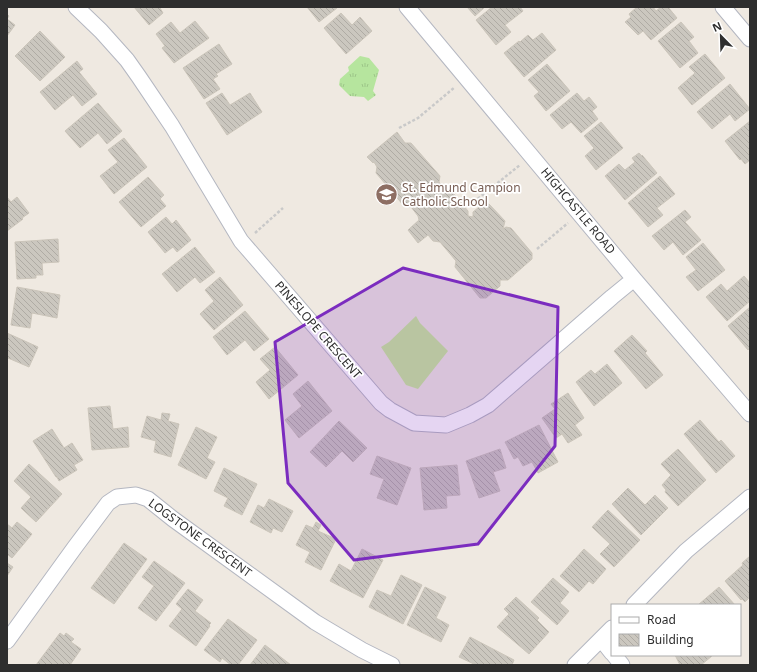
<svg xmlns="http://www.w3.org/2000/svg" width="757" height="672" font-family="'Noto Sans',sans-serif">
<defs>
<pattern id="grass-tufts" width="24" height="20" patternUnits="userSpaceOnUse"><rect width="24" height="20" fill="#b6e59e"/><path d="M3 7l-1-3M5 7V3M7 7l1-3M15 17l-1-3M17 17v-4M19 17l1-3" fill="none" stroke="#9dc588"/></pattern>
<pattern id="building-back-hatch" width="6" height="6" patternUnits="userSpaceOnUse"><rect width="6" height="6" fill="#cbc7bf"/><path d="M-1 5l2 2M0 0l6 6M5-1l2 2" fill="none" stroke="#afaba4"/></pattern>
</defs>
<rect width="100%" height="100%" fill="#efe9e1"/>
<!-- grass -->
<path fill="url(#grass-tufts)" d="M360,56L369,58L379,70L373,91L376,95L368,101L364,97L350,96L339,85L340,79L349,71L348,67Z"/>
<!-- pitch -->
<path fill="#c9ec9a" d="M416,316L420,323L448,351L418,389L406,385L381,347L389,342Z"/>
<!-- building -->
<path fill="url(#building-back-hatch)" stroke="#cbc5ba" d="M134,7H161L160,8L163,13L149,25Z
M307,7H336L337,8L319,22Z
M467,7H485L475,16Z
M492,7H520L523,11L505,25L511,32L496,45L476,20Z
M637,7H653L656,11L661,7H668L677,18L651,40L643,31L638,35L625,22L631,17L629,14Z
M341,13L352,25L360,17L372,31L346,54L324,28Z
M7,14L9,16L7,19L15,25L7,36Z
M195,21L209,38L174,63L162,48L165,46L156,34L171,22L180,33Z
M681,22L694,37L689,41L698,53L680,68L658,41Z
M40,31L65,57L40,81L15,56Z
M542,33L556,50L524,77L504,53L519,41L520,42L528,35L533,40Z
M219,44L232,64L216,74L218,76L213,79L220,89L204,99L183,68Z
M705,54L725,78L692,105L678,88L695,73L689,67Z
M77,61L83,69L79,72L97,94L82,106L73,95L55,110L40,92Z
M547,64L570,91L546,111L534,96L539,92L528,80Z
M730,84L750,109L735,121L730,114L712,129L697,112Z
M222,93L230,105L250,93L262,112L227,135L206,103Z
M577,93L584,101L589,97L597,107L592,111L598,119L581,133L571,122L562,129L550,115Z
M98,103L122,131L107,144L98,133L80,148L65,131Z
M750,121V150L748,152L750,155V160L745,164L741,159L740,160L725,141Z
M601,122L623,148L596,170L585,156L594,148L584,136Z
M397,132L405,143H411L440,176L439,182L447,192L453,193L468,211V216L473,217V212L484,203L489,204L505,221L503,229L506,227L511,228L532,253V259L508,280H500V286L486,298H480L455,267L456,261L440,242L433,241L428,235L418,243L408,230L419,220L418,216L411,207L404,206L376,173L377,167L374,162L373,163L367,157Z
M124,138L147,167L114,194L100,176L118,162L108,150Z
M639,153L642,156V155L657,173L625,200L605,176L619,164L625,170L635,162L632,158Z
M660,176L675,194L657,208L663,215L648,227L628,203Z
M148,177L164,195L160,199L166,206L141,227L119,202Z
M7,197L11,202L17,197L29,213L22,218L23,219L7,231Z
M685,210L691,217L685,222L701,240L683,255L673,242L664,250L652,236Z
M166,217L172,224L176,220L191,240L177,252L173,247L165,253L148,232Z
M58,239L59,262L42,263L43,275H36V278L17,279L15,242Z
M703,243L725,270L698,291L686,277L696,270L686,257Z
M195,247L215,272L200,283L195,277L177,292L162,274Z
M744,276L750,283V301L727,321L706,297L721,284L727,291Z
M220,277L243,305L214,330L200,314L214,301L205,290Z
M17,287L60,295L57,318L32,313L30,328L11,325Z
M750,307V348L748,350L728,326Z
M245,311L269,339L254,351L245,340L227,355L213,337Z
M7,333L38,347L29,367L8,358L7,359Z
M632,335L647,351L645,353L663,375L646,389L614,351Z
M275,347L298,375L269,399L256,382L270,370L260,359Z
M607,364L622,383L594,406L576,382L591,370L595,374Z
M308,381L332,411L299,438L285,420L302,406L293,394Z
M568,393L584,418L575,425L582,435L568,443L562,434L556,438L542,418L555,409L551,404Z
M110,406L113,429L128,427L129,447L92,450L88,408Z
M162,413L170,414L168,421L179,424L171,457L154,452L156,441L141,437L147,416L161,420Z
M700,420L719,442L721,440L735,456L716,473L684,434Z
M339,421L367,448L353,462L342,451L326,467L310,452Z
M539,425L558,462L538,473L532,462L523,466L518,457L514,459L505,442Z
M196,427L217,437L207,458L215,462L206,479L178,465Z
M52,429L64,448L72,443L83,460L74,465L77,470L59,481L57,477H56L33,441Z
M500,449L506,468L493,472L500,491L479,498L466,461Z
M678,449L706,480L678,506L665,492L666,490L662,485L671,475L661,464Z
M377,456L411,468L397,505L377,498L384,479L370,474Z
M29,464L62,494L36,522L21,508L31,497L14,481Z
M457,465L460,495L446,496L447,508L424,510L420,468Z
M224,468L257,484L242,515L224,506L228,498L214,491Z
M628,488L645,505L655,495L668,508L641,535L612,504Z
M269,499L293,511L282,532L273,528L271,533L250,522L258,505L264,508Z
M608,510L640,540L614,567L600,554L610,544L592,527Z
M17,522L32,534L12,558L7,554V524L12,528Z
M316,522L321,525L318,531L336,539L321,570L305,562L310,552L296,545L306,525L313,528Z
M124,543L147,559L114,604L91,588Z
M362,549L383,560L363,598L330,581L339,564L351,571Z
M584,549L606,569L593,584L589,581L579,592L560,576Z
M750,556V597L745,602L742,599L741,600L725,581L743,565L742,563Z
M154,561L185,583L156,621L138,608L154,586L142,577Z
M7,563L13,567L7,576Z
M401,575L422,585L403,624L369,607L377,590L391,596Z
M553,578L569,592L560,603L569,611L557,625L531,602Z
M425,587L446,597L436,618L449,625L441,642L407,625Z
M719,587L735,605H698Z
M188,589L203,600L195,611L211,623L209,625L210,626L196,646L169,626L182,609L176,604Z
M516,597L539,618L537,620L549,632L529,654L497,627L509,614L504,609Z
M228,619L257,640L238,665H231L222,658L220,662L204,650Z
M60,633L64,636L66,633L74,639L71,642L81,649L70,665H36Z
M470,637L514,660L512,665H476L459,657Z
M265,645L291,665H250Z
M675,655H711L712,656L701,665H680Z"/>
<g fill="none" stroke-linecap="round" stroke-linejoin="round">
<defs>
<path id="street" d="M76,7L101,31L127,60L139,77L172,126L241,241L381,403L390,410L414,423L446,425L470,415L488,405L612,297L634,279
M407,7L634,279L750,414
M723,7L750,39
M634,605L686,551L750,497
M601,639L612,653
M7,641L75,547L108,503L117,497L136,495L148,499L173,519L315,622L362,650L392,665
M614,655L622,665
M575,665L612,628"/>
</defs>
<!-- street casing -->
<use href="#street" stroke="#b4b7c1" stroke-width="17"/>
<!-- path -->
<path stroke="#c9c9c9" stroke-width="2.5" stroke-dasharray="3 2" stroke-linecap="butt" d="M399,128L418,118L455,87
M470,205L520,165
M255,233L283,208
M537,249L568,223"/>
<!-- street -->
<use href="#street" stroke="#fff" stroke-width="15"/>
</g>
<!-- marked area -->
<path fill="#7b2cbf" fill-opacity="0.2" stroke="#7b2cbf" stroke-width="3" stroke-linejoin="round" d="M403,268L558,307L555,446L478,544L354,560L288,483L275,342Z"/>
<!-- icons -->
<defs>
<symbol id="school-disc" viewBox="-11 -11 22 22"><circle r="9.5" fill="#8d6e63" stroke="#fff"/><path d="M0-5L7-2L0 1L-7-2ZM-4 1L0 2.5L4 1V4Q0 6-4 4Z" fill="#fff"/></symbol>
</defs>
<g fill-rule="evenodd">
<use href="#school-disc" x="374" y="182" width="25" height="25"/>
</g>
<g text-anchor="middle" stroke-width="3.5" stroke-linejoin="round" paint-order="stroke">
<!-- education labels -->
<g font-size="12" fill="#785e54" stroke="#fff" text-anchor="start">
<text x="402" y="192">St. Edmund Campion<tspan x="402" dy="14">Catholic School</tspan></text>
</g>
<!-- street labels -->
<g font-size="12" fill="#2e2e2e" stroke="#fff">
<text transform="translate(578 211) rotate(50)" y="4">HIGHCASTLE ROAD</text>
<text transform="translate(318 330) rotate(49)" y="4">PINESLOPE CRESCENT</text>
<text transform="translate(200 538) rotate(36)" y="4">LOGSTONE CRESCENT</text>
</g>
</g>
<!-- border -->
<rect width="757" height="672" fill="none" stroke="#2e2e2e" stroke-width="16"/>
<!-- legend -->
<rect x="611" y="604" width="130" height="52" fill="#ffffff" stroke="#ababab"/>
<rect x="619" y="617" width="20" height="6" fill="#ffffff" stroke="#ababab"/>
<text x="647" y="624" font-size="12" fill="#2e2e2e">Road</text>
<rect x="619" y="634" width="20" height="12" fill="url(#building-back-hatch)" stroke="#ababab"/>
<text x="647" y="644" font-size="12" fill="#2e2e2e">Building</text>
<!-- north arrow -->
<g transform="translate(721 36) rotate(337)" stroke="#ffffff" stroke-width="3" paint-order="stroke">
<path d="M0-3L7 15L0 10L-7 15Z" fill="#2e2e2e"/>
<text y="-6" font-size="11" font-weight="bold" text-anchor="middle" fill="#2e2e2e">N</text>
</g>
</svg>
